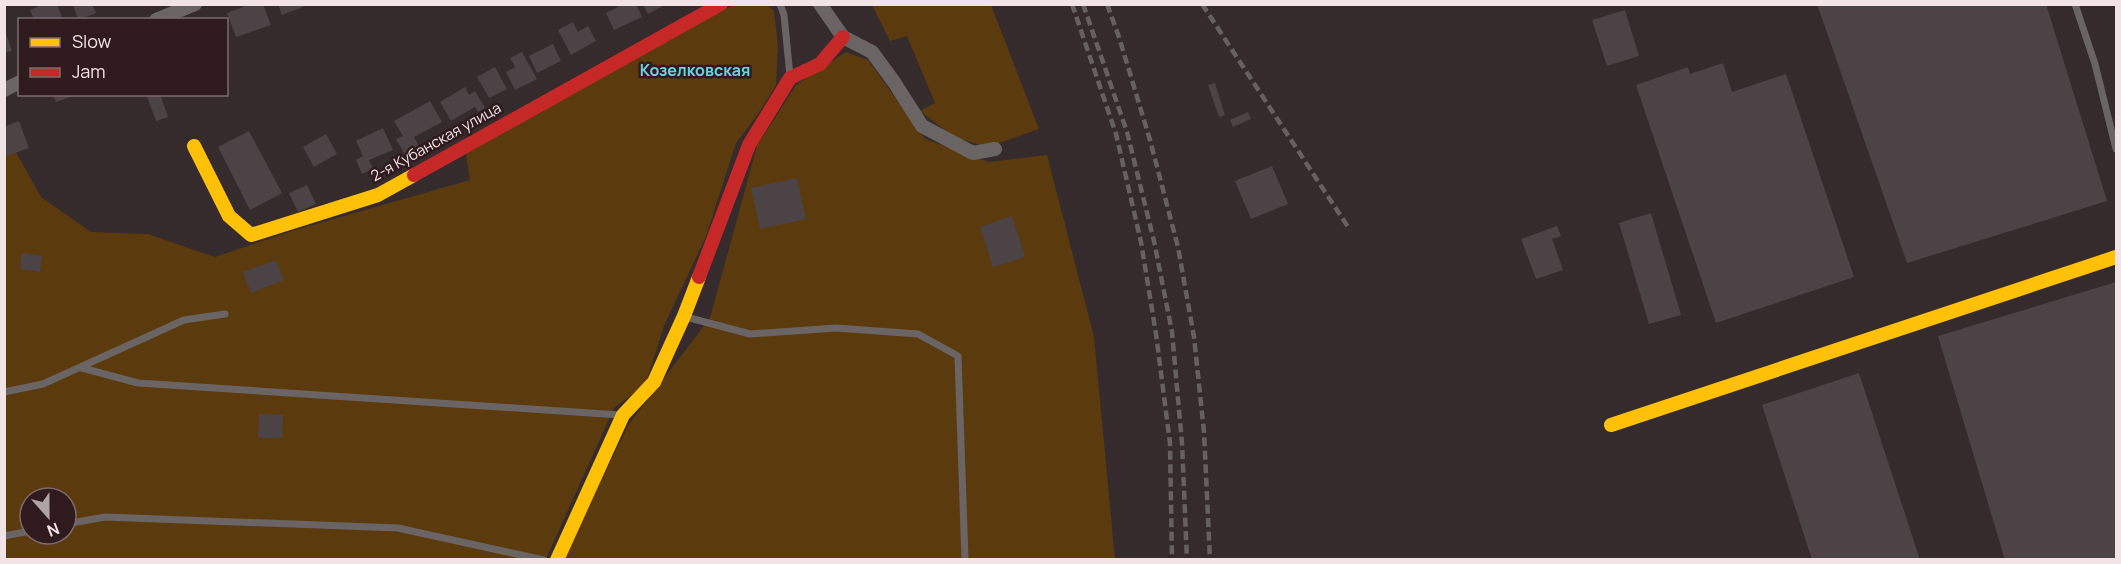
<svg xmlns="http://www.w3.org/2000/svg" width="2121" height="564" font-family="Manrope,sans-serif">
<rect width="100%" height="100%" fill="#352a2c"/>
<!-- green -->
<path fill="#5b3b0e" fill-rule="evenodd" d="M733,5H767L774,11L778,47L776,85L756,117L736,143L706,236L664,326L645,385L614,408L546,559H5L4,131L41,197L91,232L148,234L215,257L295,230L470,180L466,154ZM30,498H66V534H30Z
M872,5H991L1039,129L987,147L954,137L920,111L935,103L907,36L890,41Z
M846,52L868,60L925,139L988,162L1047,155L1094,337L1115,559L562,560L629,424L710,318L757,146L796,85Z"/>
<!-- building -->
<path fill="#4c4346" d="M43,4H57L63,20H34L30,10Z
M73,4H92L96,13L78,20Z
M251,4H263L271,25L236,37L227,13Z
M278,4H308V5L282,15Z
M617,4H636L642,17L614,30L606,13L618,7Z
M643,4H666L648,14Z
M1817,4H2046L2107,201L1907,263Z
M1625,10L1639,56L1607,66L1592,20Z
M573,22L578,32L588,26L596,41L571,55L558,30Z
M4,28L12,51L4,53Z
M553,44L561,61L537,73L529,56Z
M522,52L537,79L515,90L506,72L515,67L510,58Z
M1723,63L1732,92L1786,74L1854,277L1716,323L1636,85L1688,67L1690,74Z
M495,67L507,89L489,98L477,77Z
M1215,83L1225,115L1219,117L1208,85Z
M465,87L469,95L475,91L485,108L478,112L475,107L451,121L440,102Z
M53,94H76V95L56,102Z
M146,94H160L168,117L156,121Z
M430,101L442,122L414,137L424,155L410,164L396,139L403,136L394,121Z
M1248,112L1251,119L1233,127L1230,120Z
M19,121L29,148L4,157V127Z
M383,128L393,150L369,160L373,169L362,174L356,160L363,156L356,141Z
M249,131L282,193L250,210L218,147Z
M326,134L337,154L314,167L303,147Z
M1272,166L1288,204L1251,219L1235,181Z
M797,178L806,219L760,229L751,188Z
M307,185L316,204L298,212L289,193Z
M1651,213L1681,315L1649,324L1619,223Z
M1012,216L1025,257L993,267L980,227Z
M1557,226L1561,236L1552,239L1563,270L1536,279L1521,239Z
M22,253L42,256L40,272L20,269Z
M276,260L284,280L251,293L243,272Z
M2116,282V560H2005L1938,336Z
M1859,373L1920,560H1812L1762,405Z
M259,414L283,415L282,438H258Z"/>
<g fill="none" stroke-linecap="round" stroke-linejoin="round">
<!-- lane -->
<path stroke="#6a6564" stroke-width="7" d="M780,4L784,15L790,76
M2075,4L2095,64L2116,149
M686,317L750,334L836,328L918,334L958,356L965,560
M82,368L138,383L620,415
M4,392L43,384L184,320L225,314
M66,524L105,517L398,528L544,560
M4,536L30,531"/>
<!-- street -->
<path stroke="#6a6564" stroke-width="14" d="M820,4L843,37L872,52L894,82L922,126L973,153L995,149
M156,20L195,4
M4,90L20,82"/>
<!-- slow -->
<path stroke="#ffc107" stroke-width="14" d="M194,146L229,216L251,235L378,195L414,175
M1611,425L2116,257
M557,560L623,415L654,382L684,316L699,277"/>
<!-- jam -->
<path stroke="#c62828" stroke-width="14" d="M414,175L721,4
M699,277L749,145L790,78L820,64L843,37"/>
<!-- rail -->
<path stroke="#676062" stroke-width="4.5" stroke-dasharray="9 4.5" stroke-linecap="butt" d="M1072,4L1116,134L1141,242L1156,334L1170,443L1172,560
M1083,4L1127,132L1154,241L1172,332L1182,443L1187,560
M1107,4L1119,37L1150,140L1178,247L1194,337L1204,432L1210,560
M1202,4L1350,230"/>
</g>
<g text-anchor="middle" stroke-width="5" stroke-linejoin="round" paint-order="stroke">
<!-- street labels -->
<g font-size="15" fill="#f2e4e6" stroke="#2f1b1e">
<text transform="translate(436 142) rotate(-29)" y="5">2-я Кубанская улица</text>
</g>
<!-- neighbourhood labels -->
<g font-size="16" font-weight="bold" fill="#6ad1e6" stroke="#2f1b1e">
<text x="695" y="76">Козелковская</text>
</g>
</g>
<!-- border -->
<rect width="2121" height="564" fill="none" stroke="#f2e4e6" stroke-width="12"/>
<!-- legend -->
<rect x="18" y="18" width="210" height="78" fill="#2f1b1e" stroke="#7d6b6e" stroke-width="1.5"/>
<rect x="30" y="38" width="30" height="9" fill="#ffc107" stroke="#7d6b6e" stroke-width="1.5"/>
<text x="72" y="48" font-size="18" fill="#f2e4e6">Slow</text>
<rect x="30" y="68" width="30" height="9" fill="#c62828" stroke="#7d6b6e" stroke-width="1.5"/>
<text x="72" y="78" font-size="18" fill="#f2e4e6">Jam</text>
<!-- north arrow -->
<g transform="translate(48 516) rotate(159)"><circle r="28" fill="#2f1b1e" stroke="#7d6b6e" stroke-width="1.5"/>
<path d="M0-4.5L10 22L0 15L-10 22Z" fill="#b0a3a5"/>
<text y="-9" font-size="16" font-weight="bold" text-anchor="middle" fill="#f2e4e6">N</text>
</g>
</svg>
